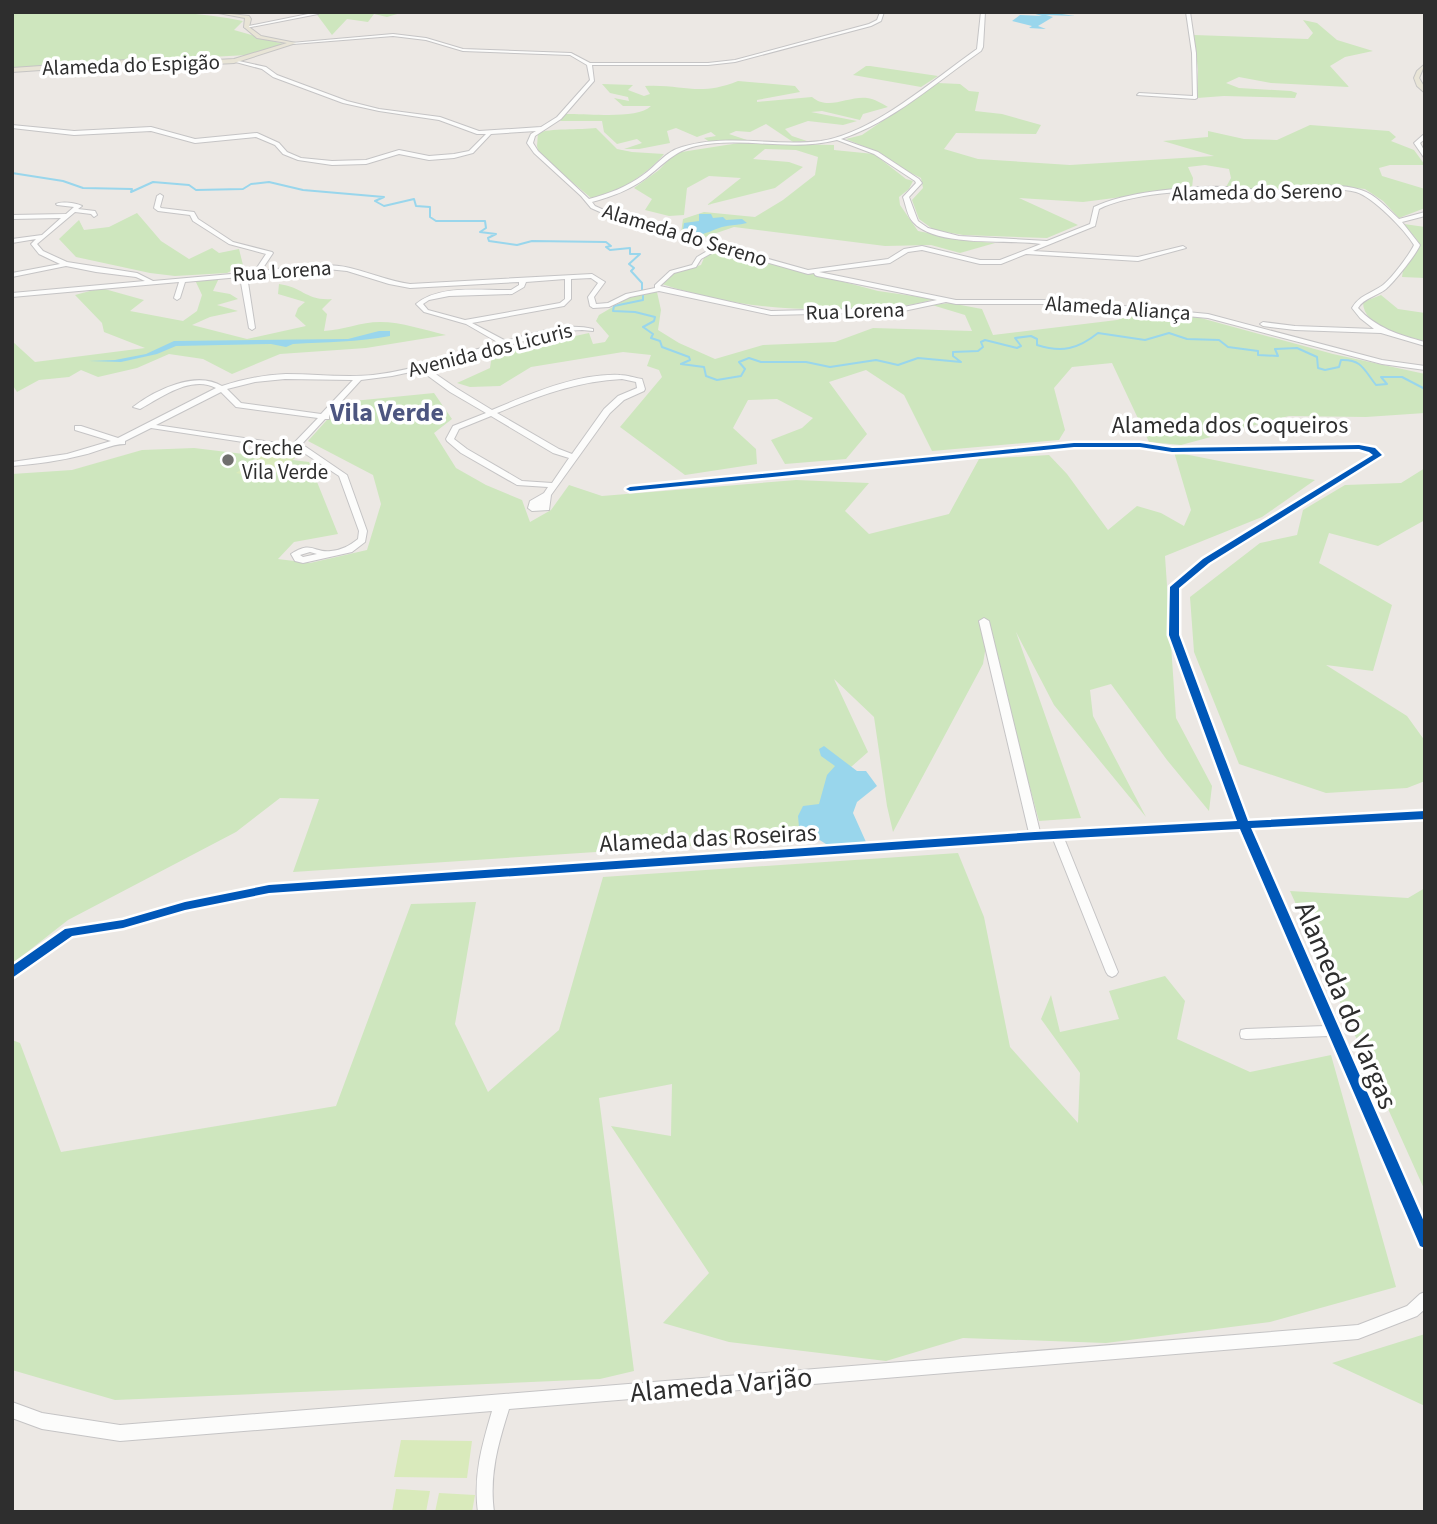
<svg xmlns="http://www.w3.org/2000/svg" width="1437" height="1524" font-family="'Source Sans 3',sans-serif">
<rect width="100%" height="100%" fill="#ece8e4"/>
<!-- green -->
<path fill="#cee6be" d="M12,12C89,12 168,6 243,21L234,30L283,44L247,55L12,68Z
M315,12H404L387,17L374,14L368,22L347,19L332,35Z
M1303,20L1317,23L1337,40L1373,51L1345,57L1330,66L1349,87L1271,83L1239,77L1226,83L1239,88L1291,91L1297,93L1295,98L1224,96L1197,98L1198,70L1194,35L1308,39L1313,33Z
M866,66H870L938,76L921,87L853,75Z
M738,81L795,86L800,92L757,100V102L812,97C828,111 848,96 867,98C875,99 881,103 888,107L863,114L860,120L822,111L811,112L857,121L843,125L808,121L785,129L792,136L807,141L793,142L766,124L750,132L736,131L729,134L747,140L711,143L704,138L716,136L711,132L697,137L676,128L667,131L670,143L639,149H624L642,143L637,139L617,144L604,132L602,121H560L565,114C587,113 637,120 651,106H623L614,98L629,101L628,97L610,93L602,84L633,85L628,90L644,96L650,94L645,86C684,84 698,97 738,81Z
M938,83L960,84L969,91L979,92L975,111L1002,114L1041,125L1036,134L956,133L944,149L978,159L1070,165L1214,156L1163,141L1208,137V131L1244,139L1277,140L1310,125L1389,131L1396,137L1391,141L1414,150L1425,165H1390L1379,168L1382,176L1425,189V208L1399,218L1383,201L1365,189L1346,187L1266,191L1226,187L1231,178L1229,169L1205,165L1188,167L1193,178L1192,188L1083,202L1019,198L1078,225L1047,238L963,235L934,230L919,219L912,200L923,188L921,178L901,168L882,154L846,139L862,135Z
M596,128L617,149L632,152L664,154C646,175 619,193 591,198L539,154L537,146L538,133C549,128 581,130 596,128Z
M739,143L834,145V150L874,154L906,179L913,181L909,189L899,197L900,205L918,231L969,241L995,243L960,253L931,245L885,246L734,227L702,238L681,233L683,219L704,212L755,217L783,200L815,175L818,157L796,150L765,149L753,159L789,162L803,167L775,188L707,205L741,178L709,176L687,188L684,215L669,216L645,210L652,199L634,188L659,170L675,153Z
M137,213L161,241L189,259L212,248L219,253L239,249L243,265L227,273L175,276L150,273L76,257L59,239L79,220L84,230L109,227Z
M1404,224L1425,227V278L1402,277L1403,270L1418,250V241Z
M719,249L878,291L934,299C907,308 877,308 849,309C781,311 724,305 659,283L675,272L701,265L704,258Z
M219,278L213,291L230,294L238,299L217,305L238,311L210,317L192,325L247,339L306,326L295,316L298,308L305,302L278,294L279,284C303,287 306,301 332,299L322,309L327,314L324,331C343,330 361,322 380,322C402,322 424,330 446,335L366,348L280,354L232,374L203,359L169,354L137,368L98,377L81,370L69,377L39,380L17,392L12,384V341L35,362L145,348L104,332L102,323L75,295L101,288L144,300L130,311L183,321L197,311L202,295L195,280Z
M640,291L657,292L661,310L658,330L679,343L715,359L763,345L835,342L873,328L972,331L965,315L932,305L950,303L982,309L993,335L1117,320L1144,311L1186,314L1333,354L1425,374V413L1366,417L1289,416L1181,445L1149,442L1112,363L1072,367L1054,388L1065,430L1059,440L932,451L904,395L866,370L829,382L867,434L846,459L785,464L771,440L802,428L813,418L777,399L748,400L733,428L756,449L757,464L685,475L620,427L662,377L659,370L647,366L651,355L623,352L531,367L500,386L470,387L457,383L490,368L492,354L589,333L593,344L605,342L609,336L596,321L599,315Z
M1381,295L1398,309L1425,313V341C1405,336 1363,328 1363,302Z
M434,393L452,419L434,433L456,468L486,485L522,500L530,522L551,510L569,485L602,496L796,480L869,483L845,511L869,534L949,514L979,459L1049,455L1067,474L1108,530L1137,506L1161,513L1184,526L1191,510L1174,452L1315,480L1262,517L1165,556L1176,718L1212,786L1209,811L1167,760L1111,684L1090,690L1093,716L1146,817L1054,705L1016,632L1081,818L1039,821L988,633L983,664L893,832L887,806L874,717L834,679L868,752L834,782L824,837L293,872L319,799L280,798L236,832L68,920L12,964V474L72,470L142,450L194,448L309,462L338,534L294,542L278,559L310,563L367,550L381,504L373,475L308,441L343,402Z
M1425,468V520L1378,546L1329,533L1319,563L1392,605L1373,671L1326,665L1407,716L1425,741V781L1407,788L1326,793L1239,764L1194,652L1190,597L1260,543L1297,535L1303,510L1345,485L1401,483Z
M958,853L984,917L1010,1047L1078,1123L1080,1073L1041,1019L1051,995L1060,1032L1119,1019L1109,991L1165,976L1185,1001L1177,1039L1250,1072L1331,1055L1396,1287L1270,1322L1106,1343L963,1338L886,1361L729,1342L663,1323L709,1273L611,1126L671,1136L672,1084L599,1098L634,1371L600,1379L115,1400L12,1370V1040L20,1043L61,1152L336,1106L411,904L476,902L455,1024L488,1092L559,1030L603,877Z
M1425,888V1191L1290,891L1408,898Z
M1425,1334V1406L1332,1363Z"/>
<!-- pitch -->
<path fill="#d9eabb" d="M270,449L298,456L265,480L236,473Z
M401,1440L472,1441L467,1478L394,1477Z
M396,1489L430,1491L426,1512H392Z
M439,1493L475,1495L472,1512H435Z"/>
<!-- water -->
<path fill="#99d6ec" d="M1037,12H1065L1055,13L1075,16L1046,15L1053,17L1038,26L1046,29L1029,28L1032,26L1012,21L1020,15L1042,16L1032,13Z
M699,214H711L713,218L723,217L726,220L742,219L747,223C739,225 730,225 722,227C706,232 701,239 683,230L684,223L699,221Z
M379,331H390V336C358,342 326,342 293,344L286,347L271,344L176,346L157,354L121,362L89,361L115,360L146,354L174,341L348,339Z
M824,746L857,771H866L877,786L857,802L853,813L866,842L864,846L826,844L799,827L798,816L803,806L819,804L827,775L835,766L821,756L819,749Z"/>
<g fill="none" stroke-linecap="round" stroke-linejoin="round">
<!-- stream -->
<path stroke="#99d6ec" stroke-width="2" d="M12,173L63,181L83,188L132,189L131,192L153,182L189,185L196,190L243,189L251,184L269,182L303,190L384,197L375,201L384,206L414,199L416,206L430,207V217L436,221H485L486,228L480,232L496,234L488,238L489,241L517,245L532,241L606,242L611,246L606,247L610,250L630,248V254H640L629,264L634,268L631,271L642,283V291
M643,293V300L614,306L613,311L635,312L655,317L654,321L643,327L653,334L651,338L660,341L662,347L689,357L690,360L681,364
M681,364L704,367L706,376L717,380L741,376L745,369L739,362L749,358L761,362H806L830,367L876,360L898,365L918,358L961,362L953,356V352L978,351L983,347L981,342L985,340L1017,348L1021,346L1015,338L1031,336L1037,339V345C1062,353 1078,349 1098,333L1145,340L1169,333L1187,339L1219,340L1228,347L1258,351V355L1278,356L1275,349L1297,348L1317,357L1318,368L1325,370L1339,367L1341,360C1362,359 1364,370 1376,385L1387,384L1381,377H1402L1425,389"/>
<defs>
<path id="minor" d="M312,12L318,14L246,28L244,27L313,13Z
M880,12H884L881,21L871,26L735,62L708,65H592L594,81L561,119L535,136L533,143L538,151L589,199C608,194 627,187 643,175C656,166 666,151 682,147C728,133 774,147 821,141C874,133 934,79 977,49L981,12H985L983,47L981,51C936,82 893,122 841,139L878,152L919,179L922,183L909,197L918,221L928,228L959,236L1047,241L1090,224L1094,207C1126,191 1191,186 1227,187C1243,188 1259,191 1275,190C1303,189 1334,181 1361,190C1375,194 1388,209 1399,219L1425,212V216L1402,222L1420,245C1416,255 1394,282 1386,289C1377,296 1364,298 1358,308C1376,328 1399,335 1425,342V346L1381,333L1295,330L1263,326L1260,324L1263,322L1295,326L1374,329L1360,318L1352,308C1358,296 1372,293 1383,285C1391,279 1410,254 1414,245C1405,230 1373,197 1356,192C1330,185 1301,193 1275,194C1259,194 1243,191 1227,191C1193,189 1129,194 1099,209L1095,226L1033,251L1138,257L1183,246L1186,248L1138,261L1026,254L1001,264H980L922,250L908,252L890,263L819,272L956,300H1060L1208,314L1382,360L1425,366V370L1382,364L1208,318L1060,304H956L946,302L899,312L771,315L659,291L630,297L609,307L593,308L590,306L588,297L598,283L591,278L571,279V299L564,306L472,323L506,341C534,333 565,322 593,329V331L582,330L565,331L512,344L511,346L505,345L427,368L456,388L492,410C530,394 578,373 620,375C627,375 635,378 642,379L645,389L644,391L624,400L610,413L551,495L549,510L532,511L528,508L530,501L544,493L548,487L517,485L461,453L447,441L446,439L453,426L486,413L450,392L420,370L392,376L361,380L329,415V419H325L300,446L306,447L347,475L367,531L365,542L352,552L303,563L295,561L291,554C312,540 313,553 331,551C342,550 349,546 358,539L359,531L339,476L301,451L151,428L125,441V444C111,444 97,452 83,455C60,461 36,464 12,466V462L67,454L111,441L75,430V426H81L118,438L216,388C191,375 162,397 140,409L133,407C155,390 196,370 222,386C243,379 264,375 286,374C315,374 344,378 373,375C416,370 458,354 499,343L466,324L424,312L416,304C440,284 481,291 511,290L519,285V282L410,288L389,284L347,271L327,269L247,276L255,328L252,330L249,328L240,277L185,282L180,298L177,300L174,298L179,282L12,297V293L145,281L136,277L96,272L66,266L12,277V273L60,264L39,254L31,244L36,239L12,243V239L42,235L61,218L12,219V215L66,214L74,207L57,205L56,204C62,201 76,203 82,206L78,209L95,211L97,215L94,217L91,214L75,212L37,244L43,251L67,262L137,273L153,281L254,272L266,254L229,244L193,221L190,215L158,211L154,208L157,196L160,194L163,196L160,207L161,208L194,212L198,219L233,242L272,252L273,253L261,271C289,268 322,261 350,268C371,273 389,281 410,284L592,274L605,282L594,297L596,304L608,303L626,294L655,288V285L670,271L692,265L697,257L714,247L618,220L591,208L581,196L534,153L527,143L531,134L536,131L491,134L473,153L454,158L429,160L399,154L366,164L332,165L298,160L283,154L275,145L256,137L195,143L151,131L74,135L12,128V125L74,131L151,127L195,139L257,133L279,143L287,152L301,158L332,161L366,160L399,150L429,156L454,154L469,151L486,134H477L439,120L379,111L343,103L273,77L262,69L232,61L234,60L266,67L277,75L347,101L379,109L440,117L479,131L541,127L557,117L590,80L587,65L570,55L463,51L426,40L393,36L293,44L291,43L393,34L426,38L463,49L571,53L590,63H708L735,60L869,24L877,20ZM837,140L874,154L915,181L916,183L903,197C906,205 907,216 913,222C936,248 1008,239 1041,244L1000,260H980L922,246L904,249L888,259L808,270L622,218L595,206L592,202C611,197 630,190 646,178C663,165 674,151 696,146C742,136 790,152 837,140ZM719,249L808,274L814,273L815,275L817,276L937,300L899,308L771,311L660,286L674,273L696,267L701,259ZM565,279V299L560,303L465,320L428,310L423,304L429,300L449,296L512,294L524,287L526,282ZM285,379L353,380L321,414L241,403L227,389L255,382ZM622,379L636,382L637,388L618,396L604,409L572,454L559,449L497,413C538,396 578,381 622,379ZM221,392L236,407L318,418L292,445L156,425ZM491,416L553,453L569,458L552,483L522,481L467,449L454,439L459,429ZM310,552L317,554L303,557L300,555Z
M1186,12H1190L1196,53L1197,98L1195,99L1137,95L1139,93L1193,96L1192,53Z
M1423,135H1425V139L1420,143L1425,152V159L1414,143Z
M1074,443H1140L1172,448L1359,445L1375,448L1382,455L1209,563L1179,588V635L1248,821L1425,811V819L1251,828L1425,1224V1248L1420,1246L1418,1241L1329,1036L1246,1039L1241,1038L1240,1034L1241,1030L1246,1029L1325,1026L1240,829L1064,838L1118,972L1116,975L1112,977L1108,975L1106,972L1053,839L269,893L185,910L123,928L72,936L12,978V966L65,929L123,920L185,902L269,885L1029,833L979,621L984,618L989,621L1040,832L1237,821L1169,635L1170,587L1203,559L1373,455L1369,452L1359,449L1172,452L1140,447H1074L630,491L626,489L630,487Z
M1425,1292V1309L1417,1316L1358,1339L509,1409C498,1444 489,1475 494,1512H478C473,1476 482,1445 492,1411L120,1441L42,1429L12,1418V1402L42,1413L120,1425L1358,1325L1407,1306L1420,1294Z"/>
<path id="major" d="M213,12L249,16L251,19L249,27L261,36L296,43L234,63L179,66L127,64L12,72V68L127,60L179,62L234,59L287,43L257,38L244,27L245,18Z
M1425,64L1419,78L1425,88V93L1417,86L1414,78L1417,71Z"/>
</defs>
<!-- minor casing -->
<use href="#minor" stroke="#c5c4c5" stroke-width="2"/>
<!-- major casing -->
<use href="#major" stroke="#c6c5c4" stroke-width="2"/>
<!-- minor -->
<use href="#minor" fill="#fcfcfb" fill-rule="evenodd"/>
<!-- major -->
<use href="#major" fill="#e8e4d6" fill-rule="evenodd"/>
<defs>
<path id="cycleway" d="M1074,443H1140L1172,448L1359,445L1375,448L1382,455L1209,563L1179,588V635L1248,821L1425,811V819L1251,828L1425,1224V1248L1420,1246L1418,1241L1240,829L1035,840L269,893L185,910L123,928L72,936L12,978V966L65,929L123,920L185,902L269,885L1035,832L1237,821L1169,635L1170,587L1203,559L1373,455L1369,452L1359,449L1172,452L1140,447H1074L630,491L626,489L630,487Z"/>
</defs>
<!-- cycleway casing -->
<use href="#cycleway" stroke="#fff" stroke-width="5"/>
<!-- cycleway -->
<use href="#cycleway" fill="#0057b8" fill-rule="evenodd"/>
</g>
<!-- markers -->
<circle fill="#706f6e" stroke="#fff" stroke-width="2.5" cx="228" cy="460" r="7"/>
<g text-anchor="middle" stroke-width="7" stroke-linejoin="round" paint-order="stroke">
<!-- far-street labels -->
<g font-size="21" fill="#2e2e2e" stroke="#fff">
<text transform="translate(131 65) rotate(-2)" y="7">Alameda do Espigão</text>
<text transform="translate(1257 192) rotate(-1)" y="7">Alameda do Sereno</text>
<text transform="translate(685 235) rotate(17)" y="7">Alameda do Sereno</text>
<text transform="translate(282 271) rotate(-4)" y="7">Rua Lorena</text>
<text transform="translate(1118 308) rotate(4)" y="7">Alameda Aliança</text>
<text transform="translate(855 311) rotate(-2)" y="7">Rua Lorena</text>
<text transform="translate(490 350) rotate(-14)" y="7">Avenida dos Licuris</text>
</g>
<!-- far-poi labels -->
<g font-size="21" fill="#2e2e2e" stroke="#fff" text-anchor="start">
<text x="242" y="455">Creche<tspan x="242" dy="24">Vila Verde</tspan></text>
</g>
<!-- street labels -->
<g font-size="24" fill="#2e2e2e" stroke="#fff">
<text x="1230" y="433">Alameda dos Coqueiros</text>
<text transform="translate(708 838) rotate(-3)" y="8">Alameda das Roseiras</text>
</g>
<!-- far-district labels -->
<g font-size="26" font-weight="bold" fill="#4d5680" stroke="#fff">
<text x="387" y="421">Vila Verde</text>
</g>
<!-- near-street labels -->
<g font-size="28" fill="#2e2e2e" stroke="#fff">
<text transform="translate(1347 1005) rotate(67)" y="10">Alameda do Vargas</text>
<text transform="translate(721 1384) rotate(-5)" y="10">Alameda Varjão</text>
</g>
</g>
<!-- border -->
<rect width="1437" height="1524" fill="none" stroke="#2e2e2e" stroke-width="28"/>
</svg>
